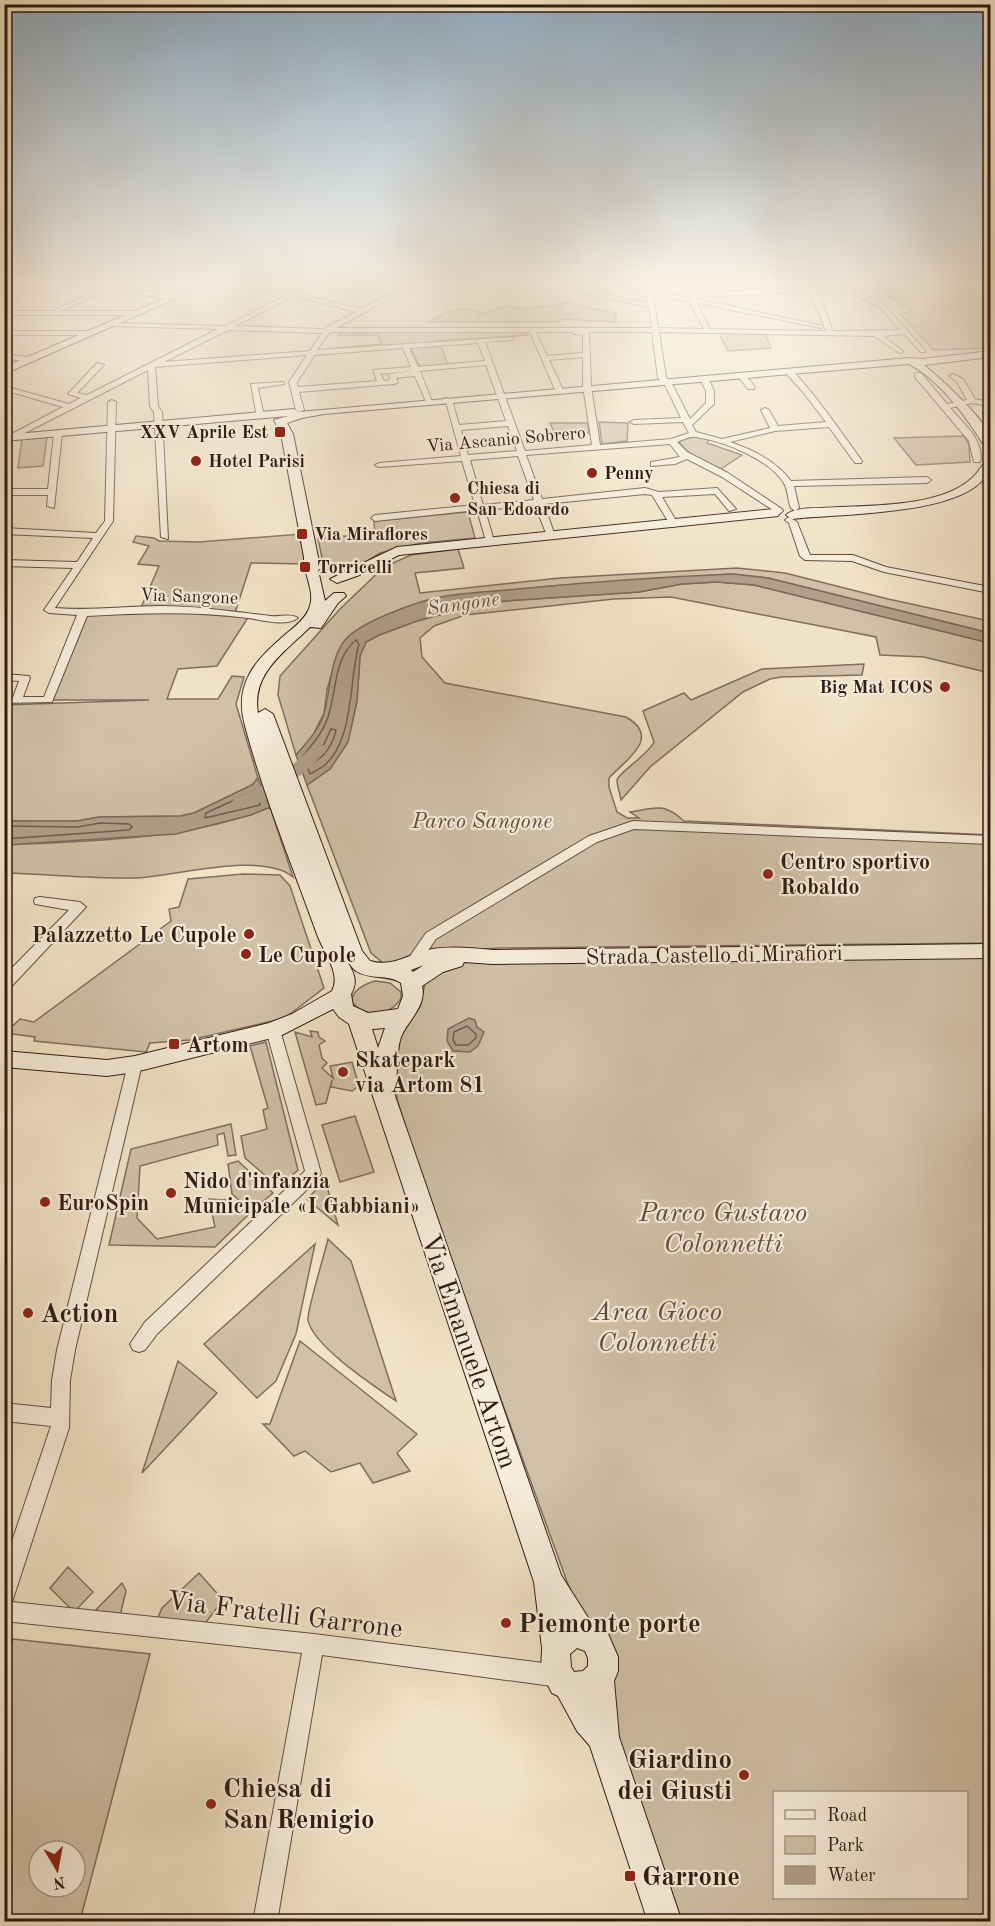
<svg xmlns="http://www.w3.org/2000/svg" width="995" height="1926" font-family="'Old Standard TT',serif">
<rect width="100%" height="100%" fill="#f1e3c6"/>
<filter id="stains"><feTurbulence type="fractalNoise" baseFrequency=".00333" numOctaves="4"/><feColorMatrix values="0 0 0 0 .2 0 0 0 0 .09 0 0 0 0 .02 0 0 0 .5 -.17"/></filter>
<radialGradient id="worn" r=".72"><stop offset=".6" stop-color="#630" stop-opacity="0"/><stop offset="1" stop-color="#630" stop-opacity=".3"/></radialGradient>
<!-- green -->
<path fill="#d0c1a8" stroke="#806e5e" stroke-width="1.5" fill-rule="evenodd" d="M883,285H990V348L934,350L900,314L912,311L873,286Z
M567,303L616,313V322L561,319L559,322H428L449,311L465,308L483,314L507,306L518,308L543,307Z
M343,332H525L527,335L439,341L448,365L420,367L409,344L329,351L330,349L382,344L378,335H338Z
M719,333L765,334L771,348L728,351Z
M599,422L628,423L627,441L602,444Z
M550,423H588L589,433L555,434Z
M690,436L709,439L707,443L742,455L721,469C703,462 688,456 677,439Z
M964,436L969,445L970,462L916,465L894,438Z
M47,437L43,466L18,468L22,439Z
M468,512L475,538L421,543L380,553L350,572L333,573L324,567L318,539L375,533L374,521Z
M302,534L306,564L251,563L235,613L249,616L217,666L178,669L167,699H218L232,676L244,677L236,704L258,778L252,785L194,813L181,816L99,817L77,821H5L4,705L149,700H48L83,613L140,610L159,566L138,564L149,546L133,542L136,536L154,538L159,541L199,542Z
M458,549L464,568L415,573L420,593L560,578L737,568L785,573L888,599L990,621V633L768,578L732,574L552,586L442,597L399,610L368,624L336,658L327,690L324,713L312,737L296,755L278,695L280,676L340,609L384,567L411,555Z
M717,582L754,585L990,643V673L924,657L880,655L876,637L671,597L614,599L465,615L434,626L420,638L422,657L445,683L626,717C663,738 624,761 609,778V787L617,812L627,818H639L630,812C656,808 663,802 684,821L990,835V943L501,948L435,951L393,971L371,953L307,785L330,769L348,742L357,701L360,656L366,642L379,635L417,621L468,607L505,601L639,592L682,584Z
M864,664L862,675L781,677L770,679L743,692L650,767L621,800C620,794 617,786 617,780C618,773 648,755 654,742L643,711L684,693L691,700L762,669Z
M270,807L293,877C263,851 175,876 137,878C93,879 48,874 5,873L4,845C88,841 193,840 270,807Z
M243,874L280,875L290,886L324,988L285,1018L190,1040L150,1043L146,1052L34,1041L35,1037L5,1033L20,1019L34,1022L171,921L169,909L179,907L188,879Z
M990,957V1921H682L607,1706L578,1612L426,1192L397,1099L396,1060L399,1043L404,1027L420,1007L425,983L452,965L464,962ZM774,1792H966V1898H774Z
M375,981L390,983L401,992V998C391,1017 362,1019 351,1000C354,989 365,984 375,981Z
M310,1031L318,1032L319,1037L325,1041L319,1045L322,1058L327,1063L322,1068L333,1078L330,1066L352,1062L359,1086L352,1091L331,1087L332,1080L326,1103L316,1105L295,1032L312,1037Z
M266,1042L298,1170L279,1187L245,1158L241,1136L267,1129L263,1110L268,1108L250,1046Z
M355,1116L374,1172L340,1182L322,1125Z
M231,1124L236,1155L228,1156L224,1133L217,1135L218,1145L140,1166L137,1218L157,1239L215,1227L209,1199L226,1200L248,1215L215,1247L109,1245L131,1149Z
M238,1161L273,1193L252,1211L232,1194L228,1164Z
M321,1185L328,1190L338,1225L307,1199Z
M328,1239L351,1261L396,1401C374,1386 312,1345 308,1320C307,1310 325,1253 328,1239Z
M315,1244L296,1334L276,1381L257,1398L204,1344Z
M300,1341L417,1434L397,1453L410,1471L373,1483L360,1463L331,1472L305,1451L294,1456L263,1424H270Z
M178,1361L217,1393L142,1473Z
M68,1567L93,1592L74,1612L50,1588Z
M199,1573L223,1600L203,1626L157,1620L162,1608Z
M122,1583L126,1591L119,1620L90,1616Z
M13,1639L150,1654L80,1921H5L4,1666ZM39,1851H75V1887H39Z"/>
<!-- water -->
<path fill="#b09f89" stroke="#7d6a5a" stroke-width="1.5" d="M732,574L768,578L990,633V643L754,585L717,582L682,584L639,592L505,601L468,607L417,621L379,635L366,642L360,656L357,701L348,742L330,769L307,785L296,755C307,742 319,730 324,713C331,690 329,660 345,640C360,622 418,601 441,597C466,592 492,592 518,589C589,582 660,577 732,574Z
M258,778L270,807L251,815L176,834L5,845V821H77L99,817L181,816L194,813L252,785Z
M469,1018L475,1020L477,1027L484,1032L478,1046L470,1052L453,1051L447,1041L448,1029Z"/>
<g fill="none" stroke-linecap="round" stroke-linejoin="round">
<!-- shore -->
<path stroke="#705d4e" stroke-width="1.5" d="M356,640L359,644C349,680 354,738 326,764C322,768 315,771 310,774L303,756C313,744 323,732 328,717C337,691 333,659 356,640Z
M331,729L336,730C333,743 326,755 314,762L312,757L324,744Z
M254,791L258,792L260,805L205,818L206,813Z
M4,826L77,827L100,823L129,824L132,827L129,830L4,839
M467,1026L476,1034V1038L468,1045H456L453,1040L454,1032Z"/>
<!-- river -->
<path fill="#b09f89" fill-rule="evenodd" d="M319,744L325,746L327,749L325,752C308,770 260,814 234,807L231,803L234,799C265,787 290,769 313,746Z"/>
<defs>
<path id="street" d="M92,285H116L4,297V293Z
M253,285H264L292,292L306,285H314L299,294L361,309L406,285H414L336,328H652L649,307L544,285H557L648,303L647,293L614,285L648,289L651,285H657L654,291L690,298L698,285H704L699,293L845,285L885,306L925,350V352H921L904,334L883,336L903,351L901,354L874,336L659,332L666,377L672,384L690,419L706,403V391L700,378L707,376L714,391V404L692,425L696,432L722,439L770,428L761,410L765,408L769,410L778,426L826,422L803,392L784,371L791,369C818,398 839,429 862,461L861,463H855L829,427L775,431L730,442C754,450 776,461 791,481L927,477L931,480L927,483L794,486L799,508L795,511L791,508C788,501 788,492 785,485C772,460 722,440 695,437C690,436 683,440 677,442L687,452L728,473L782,509L783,511L779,514L722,477L687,459L675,464L651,466V462L680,457L670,444L526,455L542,499L645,488L659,492L717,488L736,509L729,511L715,494L662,497L678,524L674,527L671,526L652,495L645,494L544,504L555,536L551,539L547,536L535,505L485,510L494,541L490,544L486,541L477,510L375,521L371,518L375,515L475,505L462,461L379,467L375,465L379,463L461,456L445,398L452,400L459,425L506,421L486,365L420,371L433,404L426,402L415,376L396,378L398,382L394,384L299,392L304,410L300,412L296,410L289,382L307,355L155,367L158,406L162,412L168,539L161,537L154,412L150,406L148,370L13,439L6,437L63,407L4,390V386L69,404L81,398L68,394L97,363L104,365L77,393L87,395L218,329L112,326L110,323L225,326L287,295ZM845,290L881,308L900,330L833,331L817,291ZM810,292L824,326L696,299L697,297ZM653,294L690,302L704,329L658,328ZM294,296L356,312L326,327L325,329L235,326ZM697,303L821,328L824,326L826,331L710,329ZM228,330L322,333L310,351L164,362ZM333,332H530L556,392L563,390L549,360L583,357V386L592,445L525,451L485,342L512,340L514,337L317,350L329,333ZM536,332H573L574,334L583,335V353L547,356ZM589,332H652L658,378L665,385L681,418L634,420L630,422L634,424L683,422L689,433L671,439L600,445L591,386ZM478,343L485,361L418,367L409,348ZM403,348L411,367L373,370L377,381L298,387L297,382L315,355ZM413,371L389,374L390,380L384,381L380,374ZM508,426L517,451L468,455L461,430ZM518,456L534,500L483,505L470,460Z
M101,289L103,292L61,311H139L142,313L139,315H4V311H55L56,309Z
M4,331H92L95,333L92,335H4Z
M4,355L33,357L37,359L33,361L4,359Z
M738,373H744L755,387L754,389H748L737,375Z
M915,373H921L947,404L967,400L957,382L949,376L953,374L963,379L975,399L990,402V406L972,403L950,408C963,423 985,441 980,462H974L969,441L915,377Z
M283,382L284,384L258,388L264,416L257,418L251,384Z
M112,400L116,402L113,521L55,608C91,611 126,606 161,606C199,606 234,612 271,616C280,617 291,613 298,618C286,627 262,620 248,618C194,611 141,613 87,616L52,702L4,703V697H13L19,681L4,680V674L29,676L30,678L23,697H44L77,615L49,613L44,610L73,568L4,566V560L77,562L93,538L4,534V528L96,533L105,521L108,402Z
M58,431L62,433L54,508L47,506L48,495H4V489H48L54,433Z
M789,517L797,522L810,555H853L886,567L990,587V593L884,572L852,561L805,560L800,556L789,523L785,520Z
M633,821L990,836V844L634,829L597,842L436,939L420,962H410L408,959L426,933L589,836Z
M40,897L80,902L86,907L9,989L4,990V976L69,910L35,904L34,901L35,898Z
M273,1025L278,1026L280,1030L321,1173L319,1178L157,1334L145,1350L139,1352L133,1350L130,1344L145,1322L305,1171L266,1030L268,1026Z
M135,1058L140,1060L142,1064L75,1350L70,1380L69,1428L12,1602L314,1634L559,1665L566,1669L570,1676L566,1683L559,1687L322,1655L277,1922H253L302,1653L4,1621V1565L51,1426L4,1421V1403L51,1408L52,1380L57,1350L128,1064L130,1060Z"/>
<path id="secondary" d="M113,285C132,285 151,295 170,295C181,295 191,285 206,285L4,374V367L163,299L114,288Z
M990,351V357L924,365C940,378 984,418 990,436C992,440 990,447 990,450L986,449C969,420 940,380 909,364L324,414L302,418L287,423L293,434L318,557L323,567L318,570L325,601L334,593H344L346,596L338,603L321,628L310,627C285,652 251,673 258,713L265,709L273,714L362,951L370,961C394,968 409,953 432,949C452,946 473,948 493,950L990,944V958L493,964L464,962L462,966L443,972L422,986C427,1006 408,1020 401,1037C395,1055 399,1075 394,1093L561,1575L592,1624L606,1629L618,1657V1671L614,1681L619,1737L682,1922H648L590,1746L577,1731L558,1696L552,1693L541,1672L542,1648L534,1582L349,1024L339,1017L333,1009L280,1036L135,1072L107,1076L4,1067V1051L107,1060L135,1056L269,1023L292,1014L332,991C341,974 325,954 318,937C293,867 264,797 245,726C233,682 256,660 287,633C296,626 307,617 310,606C315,590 303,573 304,557L281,434L274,420L288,416L4,441V435L294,409L299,412L909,358L922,359ZM346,959C349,963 353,969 356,971C370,980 388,974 401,983L403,996L398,1009L368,1013L353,1006L351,994C359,980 353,972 346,959ZM424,965L413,972L411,970ZM385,1028L378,1048L372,1029ZM577,1648L585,1651L588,1658V1666L583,1671L574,1672L571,1667L570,1654Z
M990,458C995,518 830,513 792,519L786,515C793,508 811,508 821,508C864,505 939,509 972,478C978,473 982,465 986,460Z
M774,509L780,513L778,516L399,555L357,576L337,583L330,579L397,547Z"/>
</defs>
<!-- street casing -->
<use href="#street" stroke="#614d40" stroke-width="2"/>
<!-- secondary casing -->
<use href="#secondary" stroke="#311b13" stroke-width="2"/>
<!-- street -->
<use href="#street" fill="#f6edda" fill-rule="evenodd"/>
<!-- secondary -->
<use href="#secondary" fill="#f6edda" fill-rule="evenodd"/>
</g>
<!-- sky -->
<linearGradient id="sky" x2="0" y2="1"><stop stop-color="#91acc2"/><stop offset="0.51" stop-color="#f9f2e5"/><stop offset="1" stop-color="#f9f2e5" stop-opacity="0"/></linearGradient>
<rect width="995" height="555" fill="url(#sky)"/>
<!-- markers -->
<g fill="#8f2418" stroke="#f6edda" stroke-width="2">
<rect x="274" y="426" width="12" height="12" rx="3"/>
<circle cx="196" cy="461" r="6"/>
<circle cx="592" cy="473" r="6"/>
<circle cx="455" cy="498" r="6"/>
<rect x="296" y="528" width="12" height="12" rx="3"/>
<rect x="299" y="561" width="12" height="12" rx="3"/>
<circle cx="945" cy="687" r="6"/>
<circle cx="768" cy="874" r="6"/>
<circle cx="249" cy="934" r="6"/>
<circle cx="246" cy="954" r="6"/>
<rect x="168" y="1038" width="12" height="12" rx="3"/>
<circle cx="343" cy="1072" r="6"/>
<circle cx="171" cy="1193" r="6"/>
<circle cx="45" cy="1202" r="6"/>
<circle cx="28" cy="1313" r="6"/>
<circle cx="506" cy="1623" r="6"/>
<circle cx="744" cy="1775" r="6"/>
<circle cx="211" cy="1804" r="6"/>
<rect x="624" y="1870" width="12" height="12" rx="3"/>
</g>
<g text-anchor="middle" stroke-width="4.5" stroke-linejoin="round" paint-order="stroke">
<!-- far-poi labels -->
<g font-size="18" font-weight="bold" fill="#311b13" stroke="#f6edda" text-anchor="start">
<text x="268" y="438" text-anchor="end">XXV Aprile Est</text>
<text x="208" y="467">Hotel Parisi</text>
<text x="604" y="479">Penny</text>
<text x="467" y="494">Chiesa di<tspan x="467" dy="21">San Edoardo</tspan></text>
<text x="314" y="540">Via Miraflores</text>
<text x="317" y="573">Torricelli</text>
<text x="933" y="693" text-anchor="end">Big Mat ICOS</text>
</g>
<!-- far-street labels -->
<g font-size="18" fill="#311b13" stroke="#f6edda">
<text transform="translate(506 439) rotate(-5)" y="6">Via Ascanio Sobrero</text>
<text transform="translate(189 596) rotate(2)" y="6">Via Sangone</text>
</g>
<!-- far-water labels -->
<g font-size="20" font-style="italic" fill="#645042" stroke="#f6edda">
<text transform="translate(463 603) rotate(-8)" y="7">Sangone</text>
</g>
<!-- park labels -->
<g font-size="22" font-style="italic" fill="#614d40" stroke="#f6edda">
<text x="482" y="828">Parco Sangone</text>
</g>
<!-- poi labels -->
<g font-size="22" font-weight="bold" fill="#311b13" stroke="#f6edda" text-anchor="start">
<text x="780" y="869">Centro sportivo<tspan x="780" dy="25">Robaldo</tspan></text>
<text x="237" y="942" text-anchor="end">Palazzetto Le Cupole</text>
<text x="258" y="962">Le Cupole</text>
<text x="186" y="1052">Artom</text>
<text x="355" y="1067">Skatepark<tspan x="355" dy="25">via Artom 81</tspan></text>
<text x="183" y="1188">Nido d'infanzia<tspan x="183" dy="25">Municipale «I Gabbiani»</tspan></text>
<text x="57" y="1210">EuroSpin</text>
</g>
<!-- street labels -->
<g font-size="22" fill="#311b13" stroke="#f6edda">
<text transform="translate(714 954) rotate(-1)" y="8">Strada Castello di Mirafiori</text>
</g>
<!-- near-park labels -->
<g font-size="27" font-style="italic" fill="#614d40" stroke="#f6edda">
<text x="723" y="1221">Parco Gustavo<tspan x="723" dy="31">Colonnetti</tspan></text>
<text x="657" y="1320">Area Gioco<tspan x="657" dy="31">Colonnetti</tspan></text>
</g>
<!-- near-poi labels -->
<g font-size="27" font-weight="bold" fill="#311b13" stroke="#f6edda" text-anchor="start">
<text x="40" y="1322">Action</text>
<text x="518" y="1632">Piemonte porte</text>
<text x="732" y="1768" text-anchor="end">Giardino<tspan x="732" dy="31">dei Giusti</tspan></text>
<text x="223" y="1797">Chiesa di<tspan x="223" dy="31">San Remigio</tspan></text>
<text x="642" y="1885">Garrone</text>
</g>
<!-- near-street labels -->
<g font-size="27" fill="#311b13" stroke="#f6edda">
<text transform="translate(470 1351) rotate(71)" y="9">Via Emanuele Artom</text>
<text transform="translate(285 1614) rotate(7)" y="9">Via Fratelli Garrone</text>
</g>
</g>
<!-- margin -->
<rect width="995" height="1926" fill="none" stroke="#f1e3c6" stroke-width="24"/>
<rect x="6" y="6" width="983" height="1914" fill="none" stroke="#311b13" stroke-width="3"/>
<rect x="12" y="12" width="971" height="1902" fill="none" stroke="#311b13" stroke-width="1.5"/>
<!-- legend -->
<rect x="773" y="1791" width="195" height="108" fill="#f6edda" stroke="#a7998a" stroke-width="1.5"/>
<rect x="785" y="1810" width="30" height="9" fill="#f6edda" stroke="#a7998a" stroke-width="1.5"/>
<text x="827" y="1821" font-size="18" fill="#311b13">Road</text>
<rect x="785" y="1836" width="30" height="18" fill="#d0c1a8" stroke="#a7998a" stroke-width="1.5"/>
<text x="827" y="1851" font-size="18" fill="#311b13">Park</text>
<rect x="785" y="1866" width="30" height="18" fill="#b09f89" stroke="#a7998a" stroke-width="1.5"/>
<text x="827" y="1881" font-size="18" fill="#311b13">Water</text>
<!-- north arrow -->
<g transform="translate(57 1869) rotate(170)"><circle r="28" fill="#f6edda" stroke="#a7998a" stroke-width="1.5"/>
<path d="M0-4.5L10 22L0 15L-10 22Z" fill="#8f2418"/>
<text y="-9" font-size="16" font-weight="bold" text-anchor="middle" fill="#311b13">N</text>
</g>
<rect width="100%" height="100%" filter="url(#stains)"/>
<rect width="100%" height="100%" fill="url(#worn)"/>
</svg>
